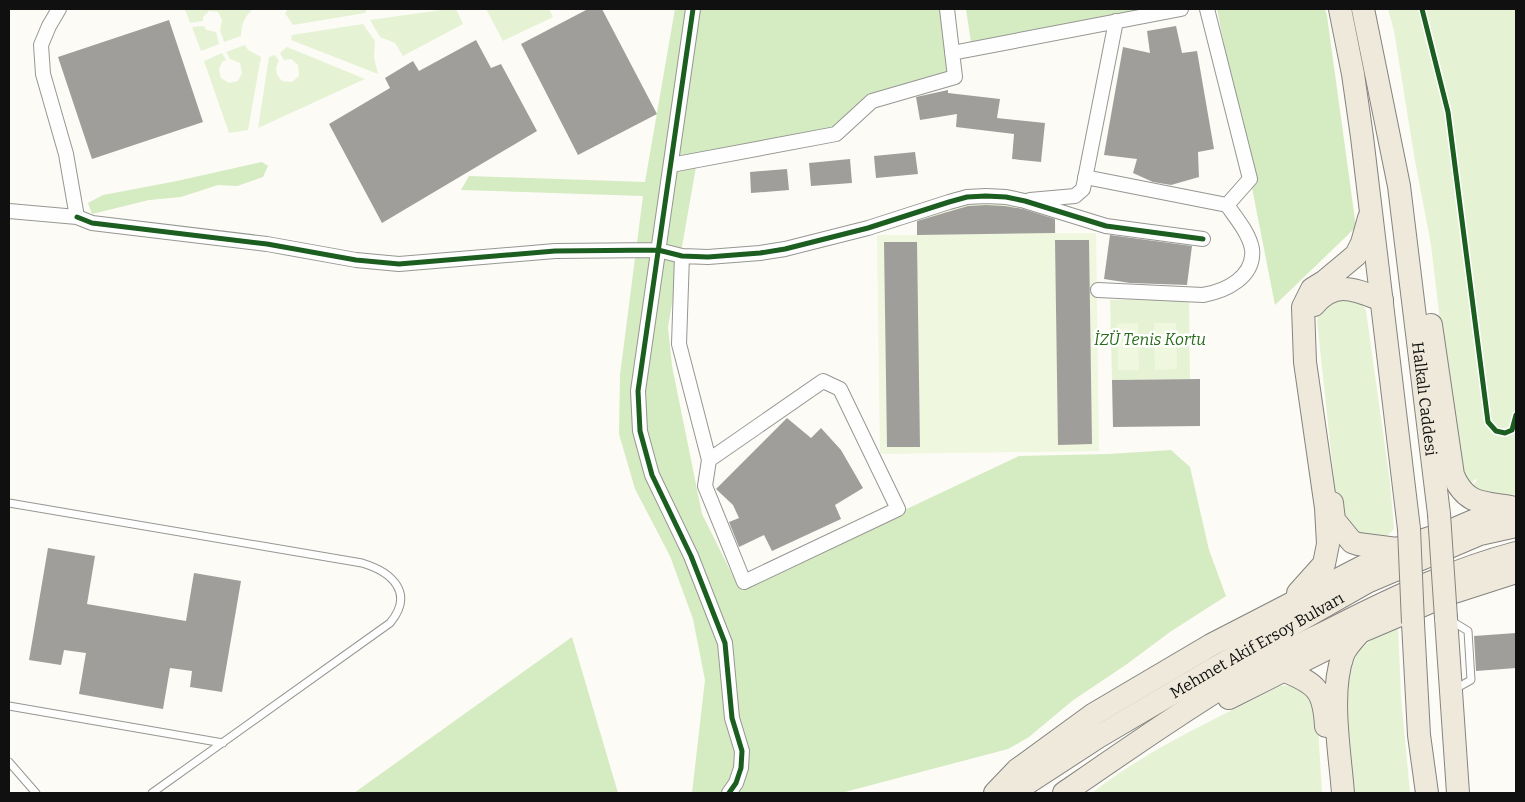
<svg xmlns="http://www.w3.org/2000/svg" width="1525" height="802" font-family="Bitter,serif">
<rect width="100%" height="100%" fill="#fcfbf5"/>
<!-- green -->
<path fill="#e5f3d4" d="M185,9H253C245,16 241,24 241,36L224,42L220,30L222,20L218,12L209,11L203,17V21L190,23Z
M288,9H368L365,13L293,25L285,13Z
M448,9H456L463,24L403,56L395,43L380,37L370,20Z
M486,9H549L553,17L503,41Z
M1388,9H1516V494C1494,499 1490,500 1472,486L1477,480L1475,479L1470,484L1456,456L1431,245L1415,161L1394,31Z
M363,24L375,41L374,57L378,74L291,40L292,35Z
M204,26L206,30L216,32L219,44L201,51L192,27Z
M245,45L248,50L261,57L248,130L229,133L204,61L222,53L226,60L222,62L219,70L221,78L229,83L238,81L242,73L240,63L230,59L226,52Z
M287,47L365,79L258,128L269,57L275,55L279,61C274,69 276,75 282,81L292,82L299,76L298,65L291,59L284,60L280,53Z
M1338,295L1362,303L1366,311L1390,482L1394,529L1385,538L1363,539L1338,517L1317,321L1319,310Z
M1189,298L1190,379L1112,380L1110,300Z
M1398,627L1401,697L1410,793H1352C1349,756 1337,677 1362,648C1371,638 1386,633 1398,627Z
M1292,685L1304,689L1317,709L1322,793H1092C1148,749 1216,719 1280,686Z"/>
<!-- forest -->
<path fill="#d5ebc1" d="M675,9H947L955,77L872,101L836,134L697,161L668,327L672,366L702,514L739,588L1019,456L1109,454L1171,450L1190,467L1209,550L1226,596L1170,632L1127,664L1072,701L1029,737L1008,749L841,793H692L705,680L693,619L670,556L635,489L619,434L620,375L643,196L461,190L469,176L645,182Z
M966,9H1181L972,49Z
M1217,9H1325L1327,16L1356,227L1275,305Z
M262,162L268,166L263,177L237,186L218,185L181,197L149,200L92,214L88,203L103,195L177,181Z
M572,637L618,793H354Z"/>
<!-- pitch -->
<path fill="#eff7de" d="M968,202H1005L1040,212L1055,219L1056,233H1096L1099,451L880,454L877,235H917V221L933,213Z
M1138,323L1139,370H1118L1117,324Z
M1154,323H1176L1177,369L1155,370Z"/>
<!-- building -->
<path fill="#a09e9a" d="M588,9H602L657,114L578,155L521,44Z
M169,20L203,122L92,159L58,57Z
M1176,26L1182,53L1197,51L1214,149L1198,152L1199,177L1171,185L1153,182L1133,173L1137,159L1104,155L1123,47L1150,53L1147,31Z
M476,40L491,68L501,64L537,131L382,223L329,124L390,88L385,78L413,61L419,71Z
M948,90V93L1000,99L997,118L1045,123L1041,162L1012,159L1014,134L956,127L957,114L920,120L916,97Z
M915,152L918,174L876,178L874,156Z
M850,159L852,183L811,186L809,163Z
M787,169L789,190L751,193L750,172Z
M986,205L1005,206L1023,209L1055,219V233L917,235V221L968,206Z
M1110,235L1192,246L1187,285L1130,283L1104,279Z
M1055,240H1089L1092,444L1058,445Z
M884,242H917L920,447H887Z
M1200,379V426L1113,427L1112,380Z
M787,418L811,438L821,428L841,450L863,488L835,505L841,519L772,551L764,535L739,547L729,522L739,518L733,505L716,489Z
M48,548L95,556L87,604L186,621L194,573L241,581L222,692L190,687L192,671L170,668L163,709L79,694L86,653L64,650L61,665L29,660Z
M1516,633V668L1476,671L1474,636Z"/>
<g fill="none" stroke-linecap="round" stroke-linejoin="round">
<defs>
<path id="lane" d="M9,503L362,563C392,572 415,593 390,623L152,793
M1450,620L1468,631L1471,680L1455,689
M9,706L223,743
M9,762L36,793"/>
<path id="street" d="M693,9L638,391L640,431L652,475L691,556L725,643L732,718L742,751L741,768L736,783L729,793
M1207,9L1250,179L1227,205
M952,53L1181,9
M671,165L836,134L872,101L955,77L947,9
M1085,177L1227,205C1236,218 1249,233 1252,249C1255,277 1226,291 1203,295L1098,290
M1030,200L1075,196L1083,189L1116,21
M9,211L77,217L66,154L43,74L41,45L49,26L59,9
M77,217L92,223L267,244L356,260L399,264L555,251L658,250L682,256L708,257L760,253L785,249L868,228L949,202L967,197L986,196L1006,197L1025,201L1106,226L1203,239
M682,256L679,344L709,460L705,486L744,582L898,509L840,389L823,381L709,460"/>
<g id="primary">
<path d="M1340,9L1353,74L1362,137L1409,529"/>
<path id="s1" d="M1363,9L1399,186L1439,514"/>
<path d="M1314,305C1335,279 1356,290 1382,300"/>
<path d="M1431,325L1453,475C1466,505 1482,502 1511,507"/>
<path d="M1332,503L1334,520L1352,542L1358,544L1397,549"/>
<path d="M1298,593L1324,564L1328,544L1326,508L1305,362L1303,307L1312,289L1325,281L1356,255L1362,243L1369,218"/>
<path d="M1446,618L1458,793"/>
<path d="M1413,623L1419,735L1427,793"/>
<path d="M1285,671C1317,684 1324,691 1326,726"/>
<path d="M1229,698L1360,632L1454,592L1516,572"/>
<path d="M995,793L1017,770L1094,714L1211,645L1397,549L1445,533L1473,521L1516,509"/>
<path id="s2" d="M1012,793L1098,737L1210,671L1367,582L1480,534L1516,526"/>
<path d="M1064,793C1125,751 1187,708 1250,670C1278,654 1309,641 1338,626C1395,597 1455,569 1516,553"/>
<path d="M1343,793C1340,753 1329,693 1343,655C1346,647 1354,639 1359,633"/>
</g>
</defs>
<!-- lane casing -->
<use href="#lane" stroke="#969693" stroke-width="9"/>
<!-- street casing -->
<use href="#street" stroke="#969693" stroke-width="16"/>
<!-- primary casing -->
<use href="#primary" stroke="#848380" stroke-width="24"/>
<!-- lane -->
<use href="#lane" stroke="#fffefe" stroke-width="7"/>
<!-- street -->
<use href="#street" stroke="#fffefe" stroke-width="14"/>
<!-- primary -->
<use href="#primary" stroke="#eee9da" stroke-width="22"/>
<defs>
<path id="primary-bridge" d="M1439,514L1446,618
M1409,529L1413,623"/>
</defs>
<!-- primary-bridge casing -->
<use href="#primary-bridge" stroke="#848380" stroke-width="24" stroke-linecap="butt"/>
<!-- primary-bridge -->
<use href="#primary-bridge" stroke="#eee9da" stroke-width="22"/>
<defs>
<path id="cycleway" d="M693,9L638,391L640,431L652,475L691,556L725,643L732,718L742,751L741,768L736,783L729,793
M1422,9L1448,112L1488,422L1496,431L1505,433L1512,430L1516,415
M77,217L92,223L267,244L356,260L399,264L555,251L658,250L682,256L708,257L760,253L785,249L868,228L949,202L967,197L986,196L1006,197L1025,201L1106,226L1203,239"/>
</defs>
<!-- cycleway casing -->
<use href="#cycleway" stroke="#fff" stroke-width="8"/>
<!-- cycleway -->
<use href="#cycleway" stroke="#1b5e20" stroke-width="5"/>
</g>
<g text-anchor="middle" stroke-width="5" stroke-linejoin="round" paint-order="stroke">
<!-- park labels -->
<g font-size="16" font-style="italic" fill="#296c1b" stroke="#fff">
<text x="1150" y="345">İZÜ Tenis Kortu</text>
</g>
<!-- street labels -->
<g font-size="16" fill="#101010" stroke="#fff">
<text dy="6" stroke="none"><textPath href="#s1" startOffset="395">Halkalı Caddesi</textPath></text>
<text dy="6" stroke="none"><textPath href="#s2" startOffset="286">Mehmet Akif Ersoy Bulvarı</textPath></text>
</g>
</g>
<!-- border -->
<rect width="1525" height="802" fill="none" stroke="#101010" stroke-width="20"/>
</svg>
